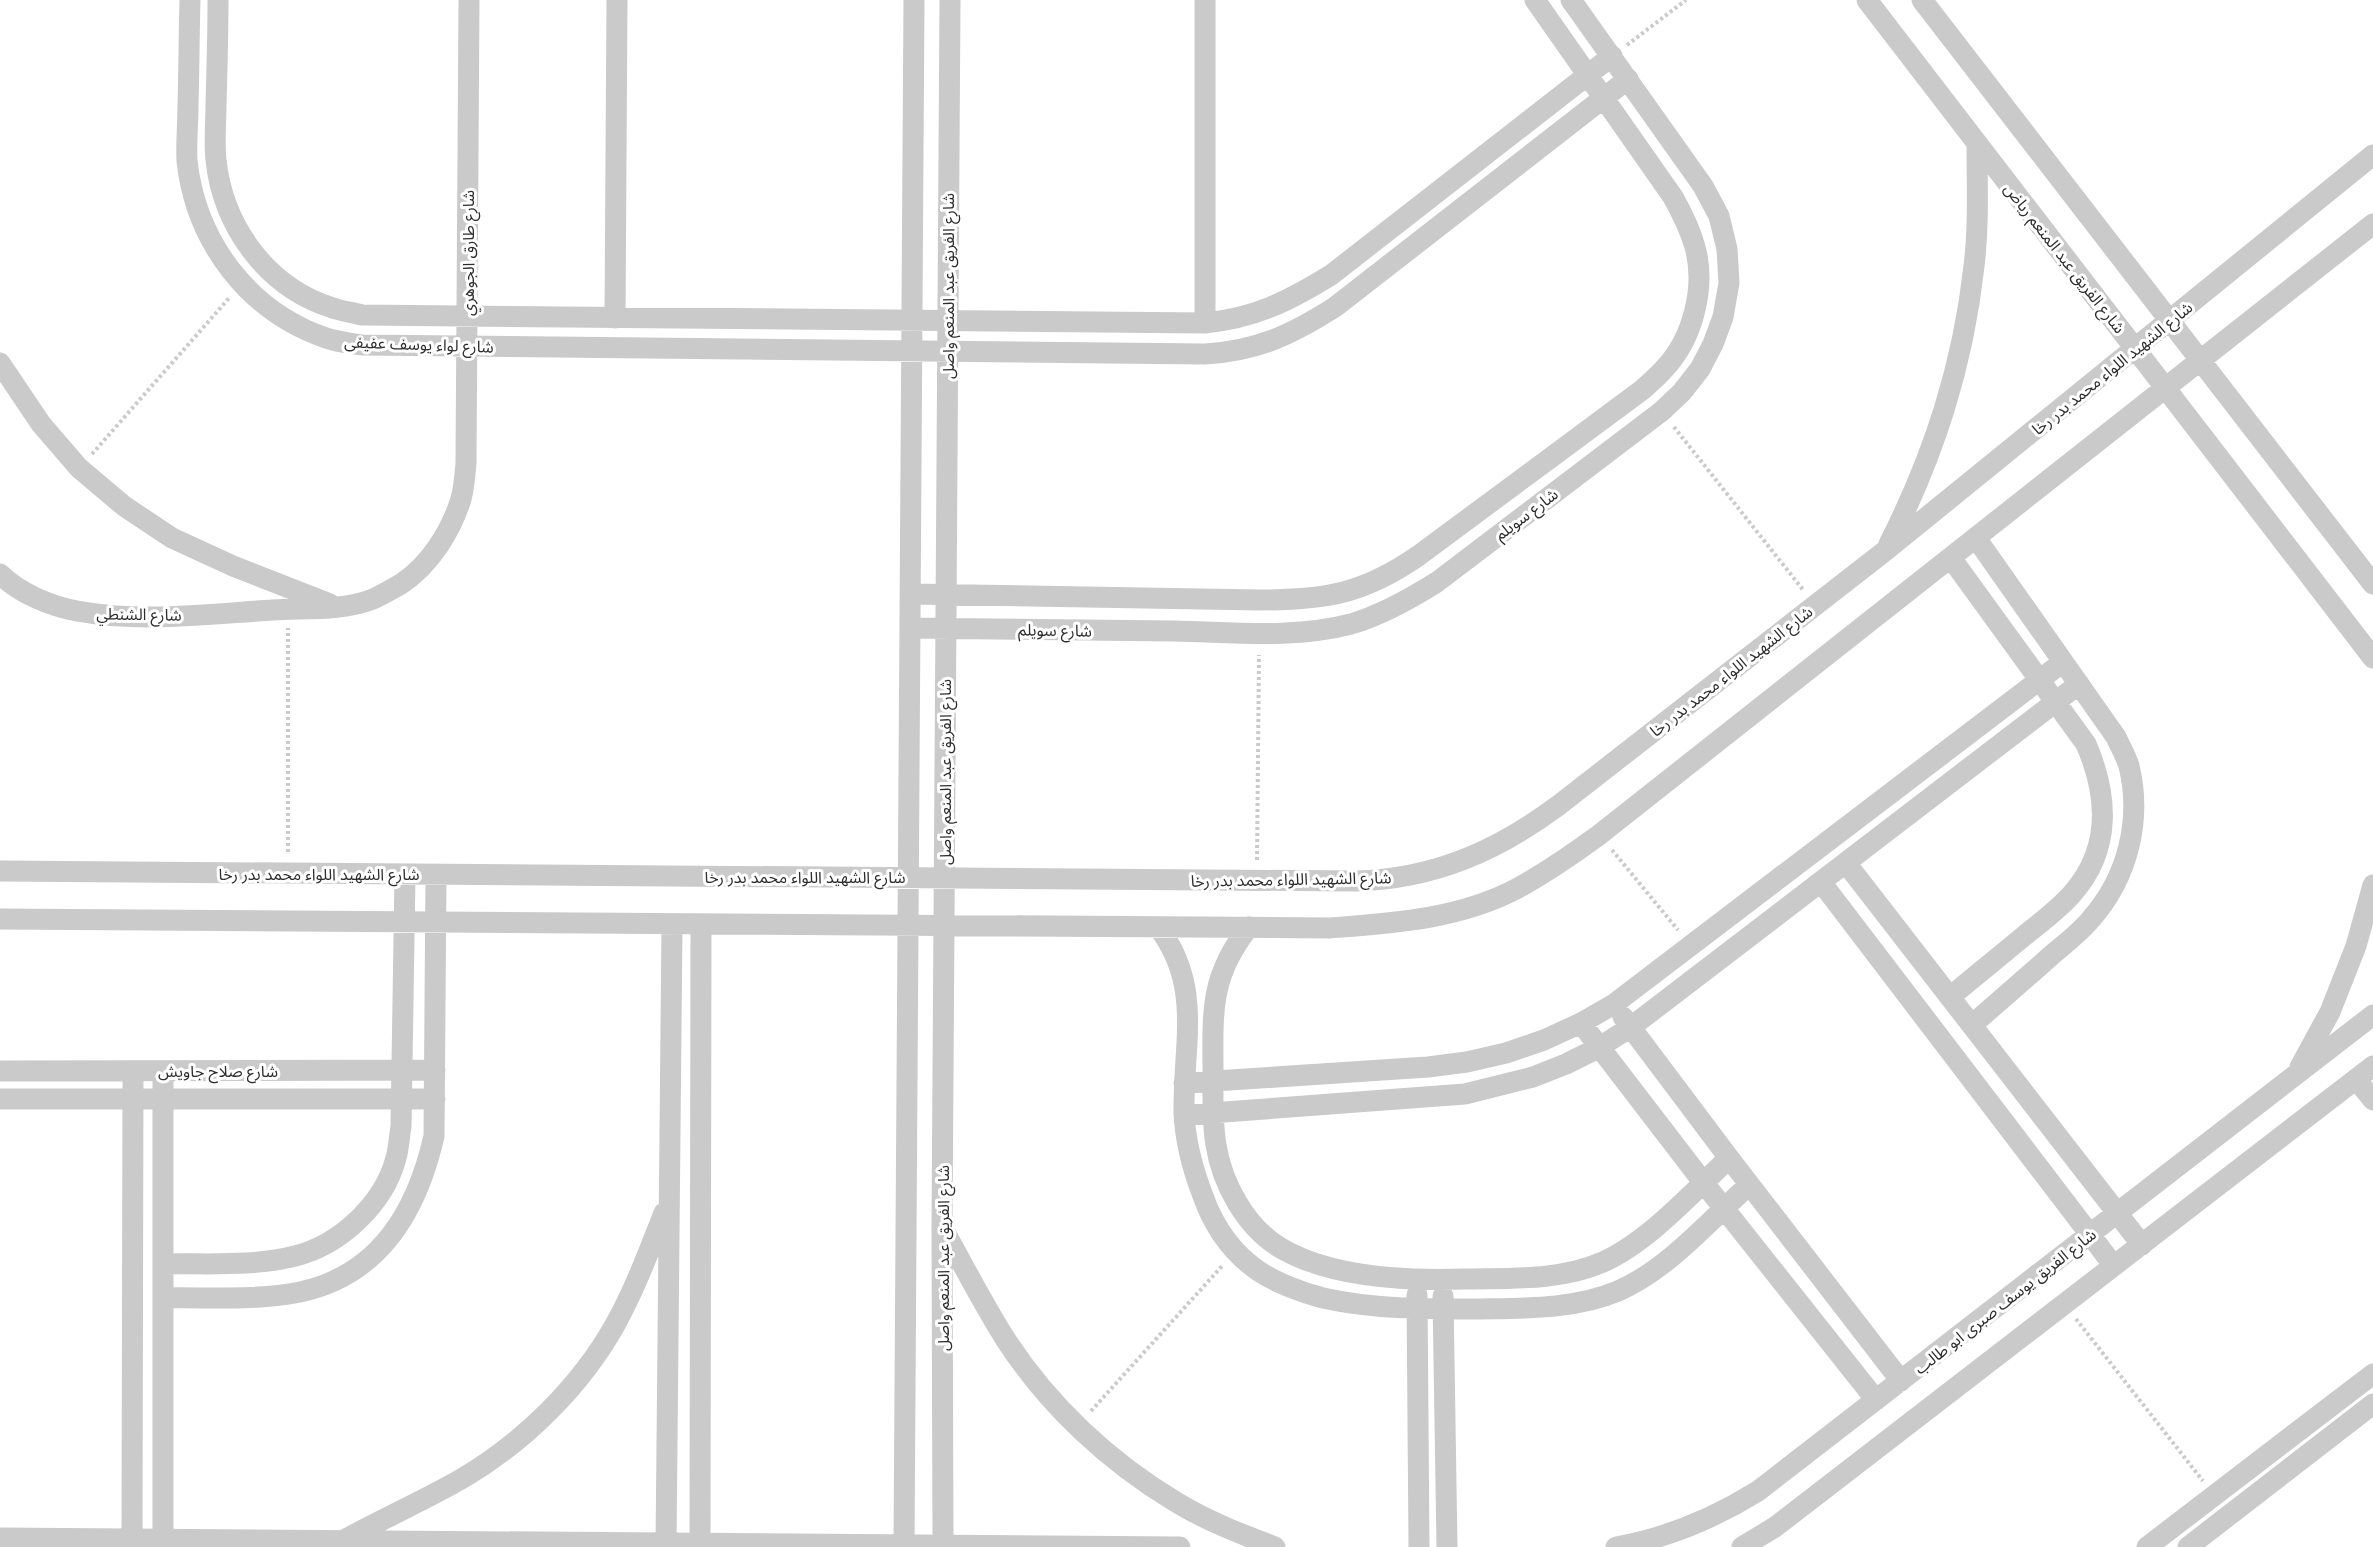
<svg xmlns="http://www.w3.org/2000/svg" width="2373" height="1547" font-family="Lato,'Noto Sans Arabic',sans-serif">
<rect width="100%" height="100%" fill="#fff"/>
<g fill="none" stroke-linecap="round" stroke-linejoin="round">
<!-- path -->
<path stroke="#cacaca" stroke-width="4" stroke-dasharray="3 3" stroke-linecap="butt" d="M1627,45L1686,0
M1674,427L1804,591
M92,454L230,297
M1612,850L1678,930
M288,852V628
M1257,860L1259,655
M2076,1319L2203,1481
M1091,1411L1223,1265"/>
<!-- minor -->
<path stroke="#cacaca" stroke-width="21" d="M190,0C189,35 189,70 188,106C188,124 186,143 187,161C196,242 248,311 326,338C337,342 350,343 362,345L1205,354C1257,351 1291,335 1335,307L1628,79
M218,0C218,35 217,70 216,105C216,123 214,143 216,160C223,226 266,286 330,307C340,311 351,312 362,315L1205,323C1255,318 1289,301 1331,275L1612,56
M1867,0L2373,658
M1922,0L2373,584
M615,318L617,0
M1205,323V0
M0,363L41,424L79,468L124,506L172,538L233,566L330,604
M1889,544C1934,455 1963,366 1974,266C1979,225 1977,184 1977,143
M0,574C19,593 50,606 77,611C142,623 208,614 273,610C305,608 343,611 373,599C382,595 392,589 401,584C430,565 451,531 461,499C464,488 465,475 466,463L469,0
M910,594L1259,600C1325,600 1363,594 1418,556L1642,390C1650,383 1658,376 1665,368C1693,338 1706,287 1695,247C1690,229 1682,213 1673,197L1535,0
M910,628C998,629 1086,630 1174,631C1232,632 1294,639 1351,624C1382,615 1410,599 1437,582L1662,411L1682,392L1700,369L1713,344L1723,317L1729,283L1727,249L1719,216L1703,186L1571,0
M1846,863L2142,1245
M0,871L1356,881C1434,879 1497,851 1559,805L1885,551L2373,155
M1821,882L2114,1266
M0,919L1330,928C1394,923 1460,919 1518,888C1547,872 1573,854 1599,835L2373,224
M1158,927C1203,986 1183,1043 1184,1112C1185,1140 1193,1170 1203,1196C1214,1227 1233,1254 1260,1272C1277,1283 1303,1293 1323,1298C1372,1309 1424,1309 1474,1309C1522,1308 1573,1310 1618,1291C1667,1270 1710,1220 1749,1185
M1249,927C1209,977 1213,1013 1213,1073C1213,1096 1212,1122 1216,1145C1222,1183 1245,1226 1279,1247C1330,1278 1407,1281 1465,1279C1512,1278 1559,1281 1603,1262C1648,1242 1693,1192 1729,1158
M1950,997C1975,976 2000,956 2024,936C2041,922 2058,910 2072,894C2112,849 2108,795 2086,744L1951,558
M1623,1017L1729,1158L1901,1381
M1581,1023L1703,1182L1876,1400
M1972,1025C1996,1004 2020,983 2044,962C2059,948 2078,935 2091,919C2128,877 2142,820 2129,766C2126,756 2120,746 2116,737L1976,538
M2300,1067L2330,1012L2356,946L2373,885
M0,1071L435,1070
M2356,1079L2373,1100
M1184,1083L1428,1067L1467,1062L1506,1053L1544,1040L1581,1023L1614,1004L2063,662
M0,1099H435
M1184,1115L1465,1094L1533,1077L1566,1064L1598,1048L1631,1027L2079,684
M943,1229C964,1266 983,1304 1006,1340C1048,1405 1109,1462 1176,1502C1207,1521 1241,1534 1275,1547
M163,1264C206,1263 253,1267 295,1256C340,1245 384,1204 396,1158C399,1148 399,1137 401,1127L405,875
M1417,1295L1419,1547
M1443,1296L1447,1547
M163,1298C207,1297 256,1301 300,1292C380,1275 417,1211 434,1136L436,875
M0,1538L1180,1547
M132,1539L133,1072
M163,1539V1072
M346,1539C384,1518 425,1500 463,1478C524,1442 580,1387 615,1325C635,1289 649,1251 664,1213
M904,1545L914,0
M943,1545L942,1227L950,0
M666,1547L672,924
M700,1547L701,924
M1616,1547C1668,1538 1713,1519 1758,1491L2373,1015
M1742,1547L1775,1527L2373,1066
M2147,1547L2373,1374
M2188,1547L2373,1404"/>
</g>
<g text-anchor="middle" stroke-width="6" stroke-linejoin="round" paint-order="stroke">
<!-- street labels -->
<g font-size="16" fill="#2d2d2d" stroke="#fff">
<text transform="translate(468 253) rotate(-90)" y="6">شارع طارق الجوهري</text>
<text transform="translate(2065 258) rotate(52)" y="6">شارع الفريق عبد المنعم رياض</text>
<text transform="translate(948 286) rotate(-90)" y="6">شارع الفريق عبد المنعم واصل</text>
<text transform="translate(419 344) rotate(2)" y="6">شارع لواء يوسف عفيفى</text>
<text transform="translate(2112 368) rotate(-39)" y="6">شارع الشهيد اللواء محمد بدر رخا</text>
<text transform="translate(1526 514) rotate(-37)" y="6">شارع سويلم</text>
<text transform="translate(139 614) rotate(1)" y="6">شارع الشنطي</text>
<text transform="translate(1055 630) rotate(1)" y="6">شارع سويلم</text>
<text transform="translate(1731 671) rotate(-38)" y="6">شارع الشهيد اللواء محمد بدر رخا</text>
<text transform="translate(945 772) rotate(-90)" y="6">شارع الفريق عبد المنعم واصل</text>
<text x="319" y="880">شارع الشهيد اللواء محمد بدر رخا</text>
<text x="805" y="883">شارع الشهيد اللواء محمد بدر رخا</text>
<text transform="translate(1291 879) rotate(-1)" y="6">شارع الشهيد اللواء محمد بدر رخا</text>
<text x="218" y="1077">شارع صلاح جاويش</text>
<text transform="translate(943 1258) rotate(-90)" y="6">شارع الفريق عبد المنعم واصل</text>
<text transform="translate(2005 1301) rotate(-38)" y="6">شارع الفريق يوسف صبرى ابو طالب</text>
</g>
</g>
</svg>
